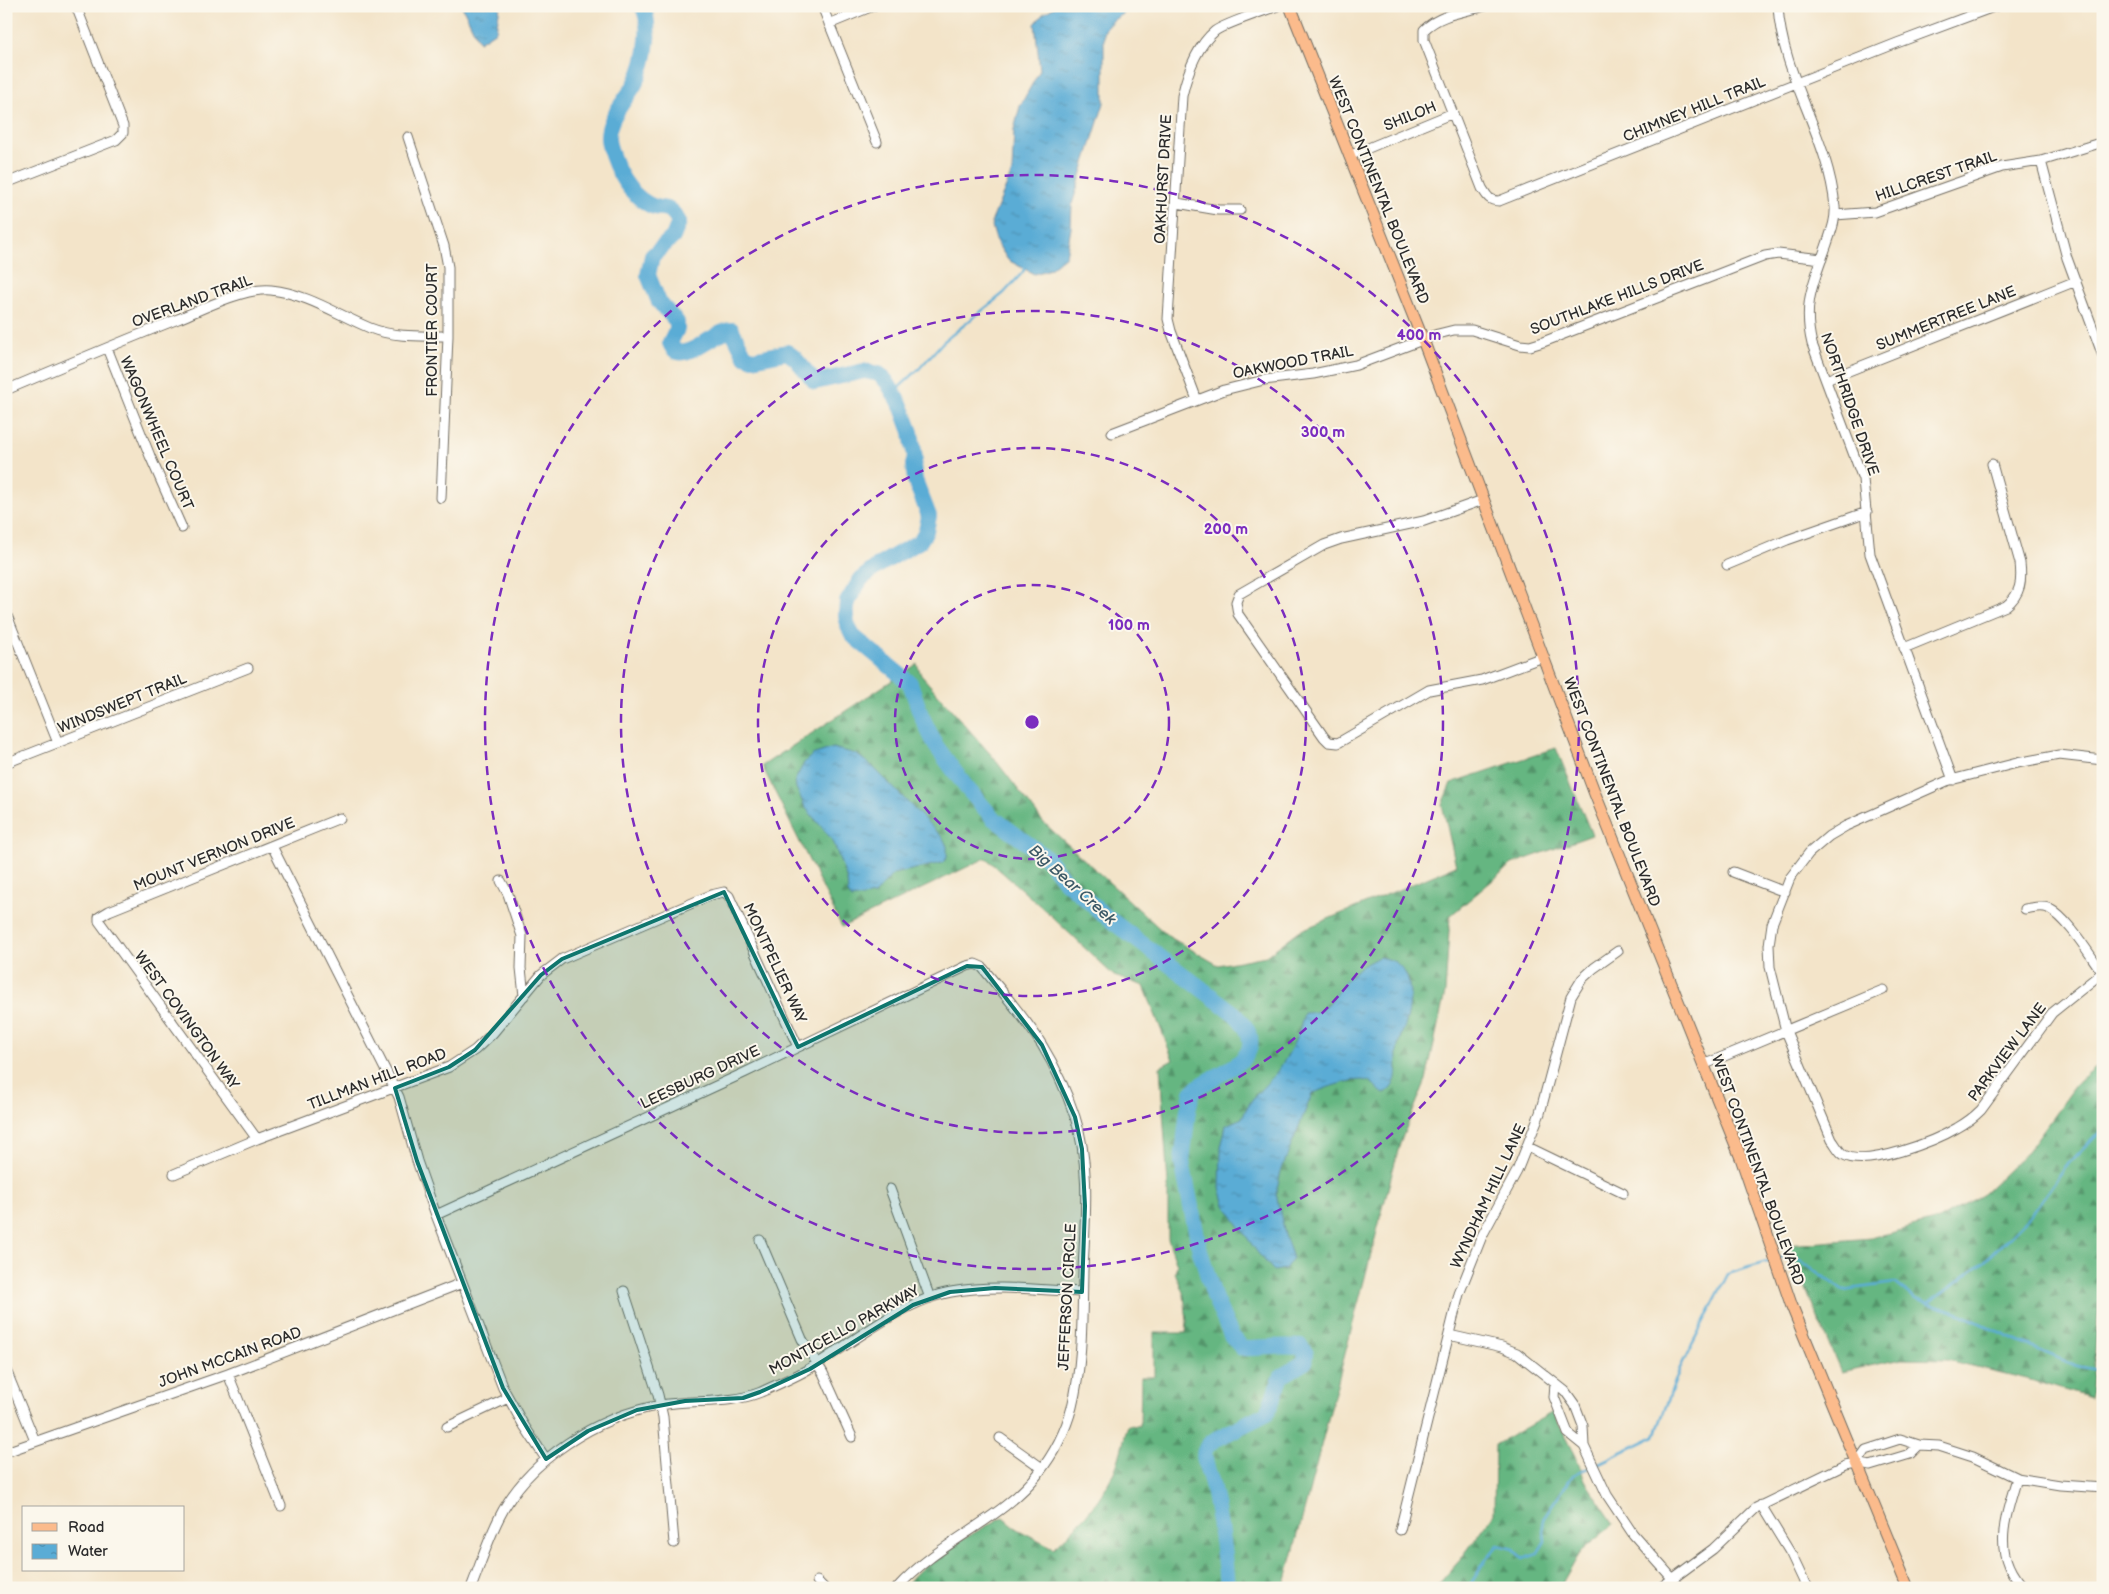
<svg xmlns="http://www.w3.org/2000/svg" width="2109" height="1594" font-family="'Balsamiq Sans',sans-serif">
<defs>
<pattern id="forest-firs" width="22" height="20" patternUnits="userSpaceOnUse" patternTransform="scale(1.25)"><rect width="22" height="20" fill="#65b681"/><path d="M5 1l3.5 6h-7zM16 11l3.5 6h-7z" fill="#53946a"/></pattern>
<pattern id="water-ripples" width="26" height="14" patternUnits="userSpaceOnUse" patternTransform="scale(1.25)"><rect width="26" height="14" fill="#5aacd5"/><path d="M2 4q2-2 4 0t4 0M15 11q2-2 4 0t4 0" fill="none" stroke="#4b8cad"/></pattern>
</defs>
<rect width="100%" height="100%" fill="#fbf7ec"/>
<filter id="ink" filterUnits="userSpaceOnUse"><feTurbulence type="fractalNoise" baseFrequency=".02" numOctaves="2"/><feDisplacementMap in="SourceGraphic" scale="10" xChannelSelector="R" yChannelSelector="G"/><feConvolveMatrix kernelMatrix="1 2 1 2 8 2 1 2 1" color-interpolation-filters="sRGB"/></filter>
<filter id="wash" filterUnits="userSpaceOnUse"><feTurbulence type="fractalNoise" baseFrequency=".0096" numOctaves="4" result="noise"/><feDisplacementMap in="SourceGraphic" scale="20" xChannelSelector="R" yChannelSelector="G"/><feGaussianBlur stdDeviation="1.12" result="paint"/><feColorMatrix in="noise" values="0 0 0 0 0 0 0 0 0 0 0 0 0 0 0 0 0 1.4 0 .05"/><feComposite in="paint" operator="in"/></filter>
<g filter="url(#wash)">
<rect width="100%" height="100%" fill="#f3e4c9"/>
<!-- forest -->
<path fill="url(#forest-firs)" stroke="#487056" d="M917,664L921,675L993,757L1043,822L1168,936L1218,965L1266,956L1299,931L1456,866L1442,804L1451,783L1556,748L1592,835L1512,864L1450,916L1445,993L1426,1080L1400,1143L1284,1588H904C923,1559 972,1534 1003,1517L1017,1529L1054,1548C1077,1527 1098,1504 1112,1476C1120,1461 1123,1441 1128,1425L1140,1426L1141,1377H1154V1333H1186L1187,1321L1184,1295L1175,1272L1177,1265L1168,1239V1185L1160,1067L1173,1060L1144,986L1114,976L1048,913L986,858L842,927L762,766Z
M2103,1061V1257L2091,1398L2027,1379L1947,1360L1902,1359L1841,1372L1787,1245L1871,1238L1938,1220L1983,1194L2028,1151L2079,1081Z
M1553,1412L1576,1456L1585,1481L1614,1524L1581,1551L1560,1588H1435L1460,1560L1494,1514L1495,1445Z"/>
<!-- water -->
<path fill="url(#water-ripples)" stroke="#426c80" d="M462,6H500L496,31L479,42Z
M1056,6H1132C1122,16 1109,20 1104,32V103L1072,204L1071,228L1066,256L1050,269L1034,274L1008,260L997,243L991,223L1012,172L1014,130L1020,106L1040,70L1035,24L1043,14Z
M833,748L856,754L872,766L943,838L947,846V858L942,863L893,874L874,895L852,899L848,894L847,880L833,841L805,807L796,788L795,780L804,763L812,755Z
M1379,957C1413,961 1413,993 1407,1020C1404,1029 1400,1037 1398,1046C1394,1065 1403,1082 1384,1094C1379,1091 1374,1083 1368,1081C1355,1077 1324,1088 1312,1094L1281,1171L1276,1193L1285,1235L1293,1258L1285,1269L1274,1271L1257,1252L1225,1205L1220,1188L1221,1147L1226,1125L1242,1118C1250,1097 1262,1090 1275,1074C1288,1058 1300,1033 1304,1013C1331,1013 1331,996 1347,979C1355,969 1367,963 1379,957Z"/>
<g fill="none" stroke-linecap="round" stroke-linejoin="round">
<!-- stream -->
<path stroke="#5aacd5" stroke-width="2.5" d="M893,393L919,369L943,342L1004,293L1023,272L1025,266
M1779,1258L1791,1254L1843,1290L1895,1283L1915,1299L1963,1315L2017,1341L2077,1366L2103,1371
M1928,1303L1985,1261L2030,1216L2066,1166L2103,1129
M1595,1465L1655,1436L1680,1368L1728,1274L1773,1260
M1468,1588L1487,1558L1498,1545L1513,1549L1523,1559L1537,1554L1545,1541L1543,1518L1572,1476L1590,1467"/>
<!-- river -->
<path stroke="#5aacd5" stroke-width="16" d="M642,6C648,16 648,29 647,40C646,56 643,69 635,84C625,102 603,122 609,145C615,168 627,192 648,204C663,213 668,201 679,222L673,237L652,256L648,275L659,302L677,322V329L670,343C681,370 713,330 732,330L745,356L753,359L787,352L795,358L815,382L864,371L879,374L887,382L902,408L911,432L915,458L913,465L915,480L929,516L926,531L920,541L879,565L861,579L847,602L846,615L847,624L853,636L910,683L921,715L936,746L966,787L993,818L1047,858L1064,880L1104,915L1235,1014C1275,1055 1228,1068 1198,1087L1192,1093L1188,1110L1182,1162L1200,1251L1215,1299L1231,1335L1242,1348C1262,1348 1282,1345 1301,1347L1306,1354L1305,1362L1282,1376L1267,1413L1216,1439C1211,1442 1207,1445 1205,1450C1202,1460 1210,1474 1212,1484C1219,1518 1225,1553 1227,1588"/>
</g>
</g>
<g filter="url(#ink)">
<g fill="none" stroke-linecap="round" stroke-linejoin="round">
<defs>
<path id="minor" d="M822,6L877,142
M1485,6C1464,12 1440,14 1424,30V40L1482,188C1487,196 1489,201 1499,201L1897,43L1996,6
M1778,6C1782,77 1829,137 1835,207C1836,220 1831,232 1827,244C1814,282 1802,303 1812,344L1863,479L1870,554L1953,780
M829,24L873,6
M408,137L444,246L448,267V336L441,498
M1349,156L1453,113
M2041,161L2067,258L2103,356
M6,183L116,140L123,133V126L76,6
M1177,203L1218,210H1240
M1835,215L1875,212L2002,167L2041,161L2103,142
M107,348L150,456L182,528
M1826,380L2076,281
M6,390C63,366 120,342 178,319C202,309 246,287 271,290C308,294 336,314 370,328C395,338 422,336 448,336
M1197,400L1171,331L1168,319L1182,96C1187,74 1197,46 1215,31C1224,24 1264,11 1277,6
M1112,433L1224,390L1264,380L1313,374L1356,365L1438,334L1454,330H1472L1520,345L1530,346L1543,342L1765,256L1778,254L1822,259
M1483,500L1424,521L1341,539L1324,545L1239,594L1236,602L1238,614L1324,737L1329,742L1338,743L1429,690L1482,680L1543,657
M1727,565L1787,540L1867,512
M6,613L58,743
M1904,648L2006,606C2021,594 2022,581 2020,563L1992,464
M2103,760L2059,755L2017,763L1947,781L1846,826L1829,836L1809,853L1790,878L1772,924L1769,945L1770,967L1786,1031L1832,1140C1836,1145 1839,1152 1844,1155C1867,1168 1935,1141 1957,1128C1966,1123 1974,1117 1981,1110L2052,1013L2103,972
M6,763L248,668
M272,846L399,1097L417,1161L436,1215L503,1388L523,1424L546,1459
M1733,872L1785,892
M501,881L508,894L522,936L521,968L524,996
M2025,909C2032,908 2041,905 2048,908C2068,918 2089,954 2102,972
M1703,1065L1883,990
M257,1139L99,921V917L109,911L340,818
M1528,1147L1623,1193
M174,1174L257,1139L449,1067L475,1050L493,1033L541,975L562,959L711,895L724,892L729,896L798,1047
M890,1189L930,1298
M436,1215L744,1073L967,966L975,964L982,967C1002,992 1025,1017 1042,1045C1055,1066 1067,1093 1075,1117C1091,1165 1085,1221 1083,1271C1082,1316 1083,1363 1072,1407C1066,1430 1053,1455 1038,1474C1002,1520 938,1542 897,1588
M760,1240L802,1339L823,1373L852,1437
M624,1291L658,1395L663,1417L674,1543
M1449,1335L1502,1347L1517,1353L1565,1391L1575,1405L1583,1426L1584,1446L1607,1495L1633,1534L1672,1578
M6,1370L35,1441
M228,1374L281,1506
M1555,1383L1554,1397L1568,1433L1584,1446
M447,1427L508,1398
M1000,1438L1042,1468
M6,1452L228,1374L462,1283
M1857,1463L1866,1450L1900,1439L1919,1445L1939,1446L1973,1457L2017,1478L2060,1485L2103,1488
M2017,1478C2006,1517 1990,1554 2024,1588
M1761,1505L1791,1554L1807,1588
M1400,1530L1459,1294L1482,1236L1517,1171L1540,1113L1571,997L1582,979L1594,968L1618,951
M817,1581L824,1588
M471,1588C480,1565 488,1540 499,1518C528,1459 598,1416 661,1405C694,1399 729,1405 761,1392C778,1384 796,1377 812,1367C852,1343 904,1300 951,1292C994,1284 1039,1290 1082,1292
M1660,1588L1713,1549L1756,1508L1845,1465L1857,1463L1870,1466L1910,1454L1919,1445"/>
<path id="major" d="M1290,6L1423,340L1595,794L1741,1158L1791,1304L1908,1588"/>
</defs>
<!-- minor casing -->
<use href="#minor" stroke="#716c62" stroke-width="11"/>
<!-- major casing -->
<use href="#major" stroke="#716c62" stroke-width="13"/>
<!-- minor -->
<use href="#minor" stroke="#fff" stroke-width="9"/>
<!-- major -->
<use href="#major" stroke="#fbbb8c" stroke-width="11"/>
</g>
</g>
<!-- marked area -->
<path fill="#0f766e" fill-opacity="0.2" stroke="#0f766e" stroke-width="4" stroke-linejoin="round" d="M724,892L798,1047L967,966L982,967L1042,1045L1075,1117L1082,1149L1085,1206L1082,1292L995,1288L950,1292L913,1305L810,1369L760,1392L743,1398L685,1401L637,1410L588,1431L546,1459L503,1388L417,1161L395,1088L449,1067L475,1050L541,975L562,959Z"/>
<!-- distance rings -->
<g fill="none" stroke="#7b2cbf" stroke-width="2.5" stroke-dasharray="9 6">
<circle cx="1032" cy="722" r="137"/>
<circle cx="1032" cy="722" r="274"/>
<circle cx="1032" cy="722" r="411"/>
<circle cx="1032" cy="722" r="547"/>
</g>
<g text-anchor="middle" stroke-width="4" stroke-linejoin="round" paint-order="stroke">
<!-- street labels -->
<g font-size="15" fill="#2b2b2b" stroke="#fbf7ec">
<text transform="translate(1694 109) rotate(-22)" y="5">CHIMNEY HILL TRAIL</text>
<text transform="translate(1410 116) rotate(-22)" y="5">SHILOH</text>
<text transform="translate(1936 176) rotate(-19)" y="5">HILLCREST TRAIL</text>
<text transform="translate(1163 179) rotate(-87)" y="5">OAKHURST DRIVE</text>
<text transform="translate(1379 190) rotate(68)" y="5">WEST CONTINENTAL BOULEVARD</text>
<text transform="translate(1617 297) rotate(-21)" y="5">SOUTHLAKE HILLS DRIVE</text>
<text transform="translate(192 301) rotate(-20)" y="5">OVERLAND TRAIL</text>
<text transform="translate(1946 318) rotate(-22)" y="5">SUMMERTREE LANE</text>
<text transform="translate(432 330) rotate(-90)" y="5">FRONTIER COURT</text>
<text transform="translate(1293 362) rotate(-11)" y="5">OAKWOOD TRAIL</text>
<text transform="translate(1850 404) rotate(71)" y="5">NORTHRIDGE DRIVE</text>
<text transform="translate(157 433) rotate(67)" y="5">WAGONWHEEL COURT</text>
<text transform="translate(122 703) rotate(-22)" y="5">WINDSWEPT TRAIL</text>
<text transform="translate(1612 792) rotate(69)" y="5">WEST CONTINENTAL BOULEVARD</text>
<text transform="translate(214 854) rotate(-22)" y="5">MOUNT VERNON DRIVE</text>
<text transform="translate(775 963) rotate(65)" y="5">MONTPELIER WAY</text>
<text transform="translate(187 1020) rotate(54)" y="5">WEST COVINGTON WAY</text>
<text transform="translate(2007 1052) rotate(-53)" y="5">PARKVIEW LANE</text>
<text transform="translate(700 1077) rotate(-25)" y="5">LEESBURG DRIVE</text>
<text transform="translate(377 1079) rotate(-21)" y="5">TILLMAN HILL ROAD</text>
<text transform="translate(1758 1170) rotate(70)" y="5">WEST CONTINENTAL BOULEVARD</text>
<text transform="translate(1488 1196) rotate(-65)" y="5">WYNDHAM HILL LANE</text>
<text transform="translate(1067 1297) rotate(-87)" y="5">JEFFERSON CIRCLE</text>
<text transform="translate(844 1330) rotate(-29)" y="5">MONTICELLO PARKWAY</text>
<text transform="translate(230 1357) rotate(-20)" y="5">JOHN MCCAIN ROAD</text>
</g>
<!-- water labels -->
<g font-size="16" font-style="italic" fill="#3b5866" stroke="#fbf7ec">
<text transform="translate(1073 884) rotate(42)" y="6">Big Bear Creek</text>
</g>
</g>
<circle cx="1032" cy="722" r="8" fill="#7b2cbf" stroke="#fbf7ec" stroke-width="2.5"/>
<g font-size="15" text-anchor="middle" font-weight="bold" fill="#7b2cbf" stroke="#fbf7ec" stroke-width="4" stroke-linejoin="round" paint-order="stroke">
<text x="1419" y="340">400 m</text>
<text x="1323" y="437">300 m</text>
<text x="1226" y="534">200 m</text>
<text x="1129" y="630">100 m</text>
</g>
<!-- margin -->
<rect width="2109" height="1594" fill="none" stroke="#fbf7ec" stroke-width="25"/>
<!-- legend -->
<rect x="22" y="1506" width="162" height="65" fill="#fbf7ec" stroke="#a8a59f"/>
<rect x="32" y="1523" width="25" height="8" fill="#fbbb8c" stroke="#a8a59f"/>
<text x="68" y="1532" font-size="15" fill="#2b2b2b">Road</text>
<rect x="32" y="1544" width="25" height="15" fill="url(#water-ripples)" stroke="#a8a59f"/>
<text x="68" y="1556" font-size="15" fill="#2b2b2b">Water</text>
</svg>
